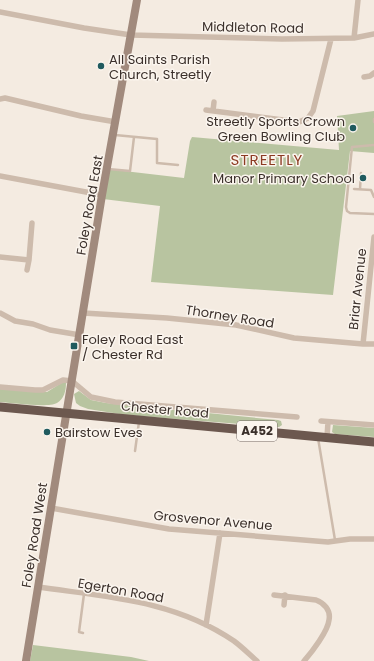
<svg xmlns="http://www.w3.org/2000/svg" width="374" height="661" font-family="Poppins,sans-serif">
<rect width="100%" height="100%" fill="#f4ebe1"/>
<!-- green -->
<path fill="#b8c4a0" d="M374,111V153L350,151L333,295L151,282L160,206L103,199L107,169L184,178L190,141L192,137L339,150L337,116Z
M63,382L66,383C66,391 64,399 57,403C48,408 12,403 0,402V389L47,392Z
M79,391L91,400L106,403L278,420L281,421L282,425L279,427L126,415L88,409L80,406L76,403L74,394Z
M333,425L374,428V437L335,434L332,432Z
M33,645L131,657L149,661H30Z"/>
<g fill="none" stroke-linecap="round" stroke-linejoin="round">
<!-- service -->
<path stroke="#cdbbac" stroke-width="2.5" d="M374,119V122
M115,135L157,139V163L178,165
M374,145L352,147L346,207L347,211L350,213L374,214
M108,169L130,171L134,137
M354,189L371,190L374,197
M360,189L361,173
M318,438L335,540
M135,451L139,422
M83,633L79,632L84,594"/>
<!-- minor -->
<path stroke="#cdbbac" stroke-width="5.5" d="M0,12L84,28L131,35L282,39L354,38L374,34
M354,38L358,0
M364,77L370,76L374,73
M0,99L5,98L81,116L116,122
M206,110L299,122L308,118L313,111L331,39
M213,111L214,102
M0,176L102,195
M0,257L29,260L32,223
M27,270L29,260
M0,313L15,321L33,324L50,330L80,335
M83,313L167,318L236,325L294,338L363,344H374
M363,344L374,237
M0,387L35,390H43L63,380L72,381L91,397L115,402L297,417
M321,421L374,425
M327,437L328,422
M51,508L169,529L328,542L350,539H374
M38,587C107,597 174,600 234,641C242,647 249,654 257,661
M274,595L316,600C324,603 331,610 329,620C328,631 312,652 304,661
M284,605L285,595
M206,625L220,533"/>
<!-- secondary -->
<path stroke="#a18a7d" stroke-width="8" d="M26,661L102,195L137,0"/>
<!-- trunk -->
<path stroke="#6c584f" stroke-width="9" d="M0,407L374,442"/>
</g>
<!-- markers -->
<g fill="#1f5a5e" stroke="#fbf5ee" stroke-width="1.5">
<circle cx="101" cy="66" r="4"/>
<circle cx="353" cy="128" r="4"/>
<circle cx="363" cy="178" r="4"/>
<rect x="70" y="342" width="8" height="8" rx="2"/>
<circle cx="47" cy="432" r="4"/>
</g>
<g text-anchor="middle" stroke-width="3" stroke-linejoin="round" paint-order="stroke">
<!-- shield labels -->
<rect fill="#fbf5ee" stroke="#756b66" stroke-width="1" x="237" y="421" width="40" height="20" rx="3"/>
<g font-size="12" font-weight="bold" fill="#3b302b">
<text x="257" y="435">A452</text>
</g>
<!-- street labels -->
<g font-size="13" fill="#3b302b" stroke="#fbf5ee">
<text transform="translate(253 27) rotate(1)" y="5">Middleton Road</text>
<text transform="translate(89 205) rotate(-80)" y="5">Foley Road East</text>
<text transform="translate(357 289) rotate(-84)" y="5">Briar Avenue</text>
<text transform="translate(230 316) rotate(9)" y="5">Thorney Road</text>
<text transform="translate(165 409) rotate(5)" y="5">Chester Road</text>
<text transform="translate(213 520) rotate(5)" y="5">Grosvenor Avenue</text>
<text transform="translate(34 535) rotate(-81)" y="5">Foley Road West</text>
<text transform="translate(121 590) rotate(10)" y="5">Egerton Road</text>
</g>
<!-- poi labels -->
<g font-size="13" fill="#3b302b" stroke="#fbf5ee" text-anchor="start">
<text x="109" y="64">All Saints Parish<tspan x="109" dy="15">Church, Streetly</tspan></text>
<text x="345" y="126" text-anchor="end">Streetly Sports Crown<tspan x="345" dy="15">Green Bowling Club</tspan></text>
<text x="355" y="183" text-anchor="end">Manor Primary School</text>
<text x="82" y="344">Foley Road East<tspan x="82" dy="15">/ Chester Rd</tspan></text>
<text x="55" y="437">Bairstow Eves</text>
</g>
<!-- quarter labels -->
<g font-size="15" letter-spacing="1" fill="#8c3b22" stroke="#fbf5ee">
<text x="267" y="165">STREETLY</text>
</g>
</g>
</svg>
